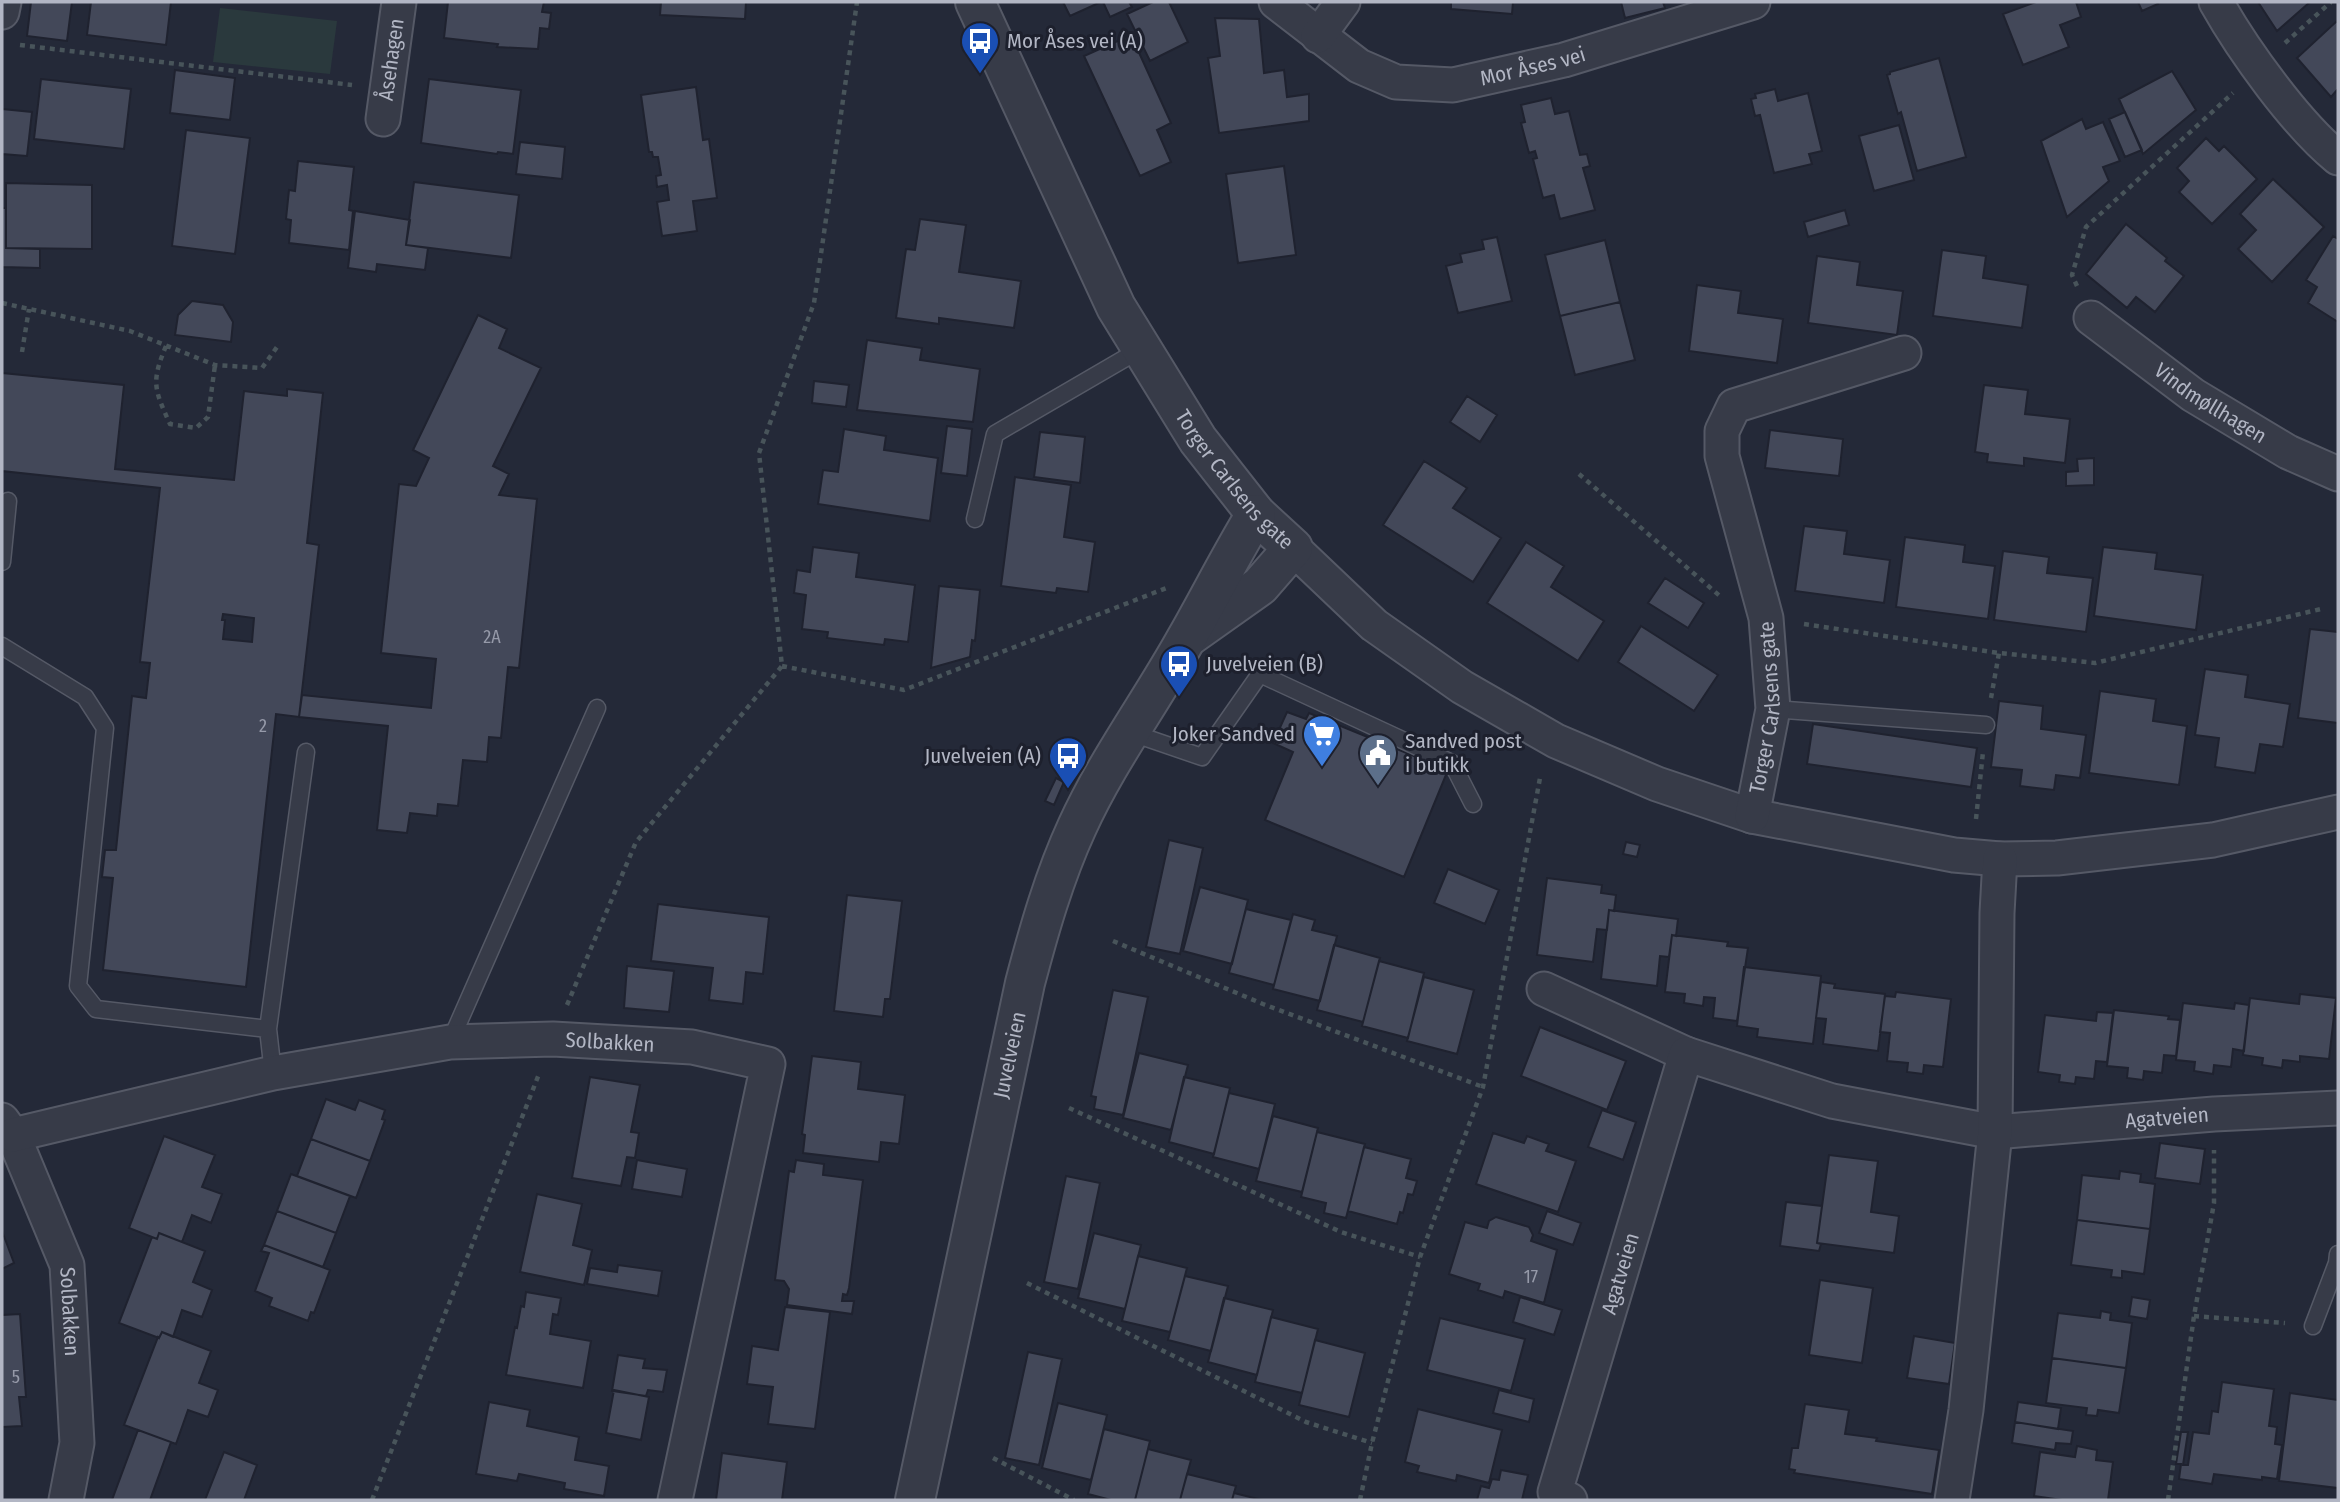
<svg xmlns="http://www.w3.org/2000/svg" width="2340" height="1502" font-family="'Fira Sans Condensed',sans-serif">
<rect width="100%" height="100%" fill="#242938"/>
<!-- green -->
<path fill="#2a393d" d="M220,8L337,21L330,74L213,62Z"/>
<!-- building -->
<path fill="#434859" stroke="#1f222f" stroke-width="2" fill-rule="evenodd" d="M31,2H72L67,41L27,36Z
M91,2H171L166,45L87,35Z
M448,2H544L542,12L551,13L549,29L540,28L538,49L497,47L498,44L444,38Z
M661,2H746L745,19L660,15Z
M1063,2H1101L1070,16Z
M1103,2H1129L1132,7L1110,17Z
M1153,2H1169L1188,42L1150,61L1127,14Z
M1451,2H1513L1512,14L1451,9Z
M1621,2H1663L1665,8L1625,18Z
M2036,2H2076L2081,17L2060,25L2069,47L2023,65L2003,14Z
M2138,2H2157L2158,4L2142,11Z
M2258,2H2310L2277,31Z
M1215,18L1259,19L1264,73L1284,70L1287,97L1309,94V121L1219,133L1208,58L1220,56Z
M2338,20V89L2331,97L2297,58Z
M1131,35L1171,123L1157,130L1171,162L1140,176L1084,56Z
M1939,58L1966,157L1917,171L1901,112L1898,114L1887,75L1890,74V72Z
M175,70L235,78L230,120L170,113Z
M2172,71L2196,110L2143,154L2119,99Z
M41,79L131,89L124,149L34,139Z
M429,79L521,90L513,154L498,152L497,154L421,143Z
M696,87L703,140L709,139L717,198L693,201L697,231L662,236L657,202L669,200L667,185L657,187L656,176L661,175L658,157H653L652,152H649L641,95Z
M1775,89L1778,101L1808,93L1822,151L1809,154L1812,164L1774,173L1760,115L1755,116L1751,99L1756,98L1755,94Z
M1551,98L1555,114L1569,111L1580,155L1587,154L1590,166L1583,168L1595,210L1560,219L1554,195L1543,198L1533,159L1537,158L1535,151L1529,153L1521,123L1525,122L1521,105Z
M2,109L32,112L27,156L2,154Z
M2125,112L2142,150L2125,157L2109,119Z
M2082,119L2086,129L2103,122L2120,161L2103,167L2109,181L2067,217L2041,141Z
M1899,125L1914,180L1874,191L1859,136Z
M186,130L250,138L235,254L172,246Z
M2206,138L2219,151L2224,146L2257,179L2212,224L2179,192L2189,181L2177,168Z
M520,142L565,147L562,179L516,174Z
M298,161L354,167L349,210L353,211L349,250L289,243L291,220L286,219L289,190L295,191Z
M1284,166L1296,255L1238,263L1226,174Z
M2273,179L2324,227L2272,282L2238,249L2256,230L2240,214Z
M414,182L519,195L511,258L406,245Z
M6,183L92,185V249L6,248Z
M2,208H6V248L40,249V268L2,267Z
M1845,210L1849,225L1808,237L1804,222Z
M355,211L410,220L406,245L428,248L425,270L377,264L376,272L348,268Z
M920,219L966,225L959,272L1021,281L1014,328L939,318V324L896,318L906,249L915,250Z
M2126,224L2167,258L2165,261L2184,276L2155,312L2136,297L2127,308L2086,274Z
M2333,236L2338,239V322L2308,303L2317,287L2306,280Z
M1497,237L1512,301L1458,313L1446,266L1462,262L1460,254L1484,249L1482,240Z
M1605,240L1620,302L1560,316L1545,255Z
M1942,250L1986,256L1983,278L2028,285L2022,328L1933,316Z
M1817,256L1860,262L1857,285L1903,291L1897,335L1808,323Z
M1697,285L1741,291L1738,313L1783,319L1777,363L1689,351Z
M192,301L223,305L233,322L231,342L175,335L178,315Z
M1620,302L1635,360L1575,375L1560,316Z
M478,315L507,329L499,348L541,368L493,466L509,474L499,495L537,499L519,668L508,667L501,738L489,737L487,762L463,760L458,806L438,804L437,816L410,813L407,833L377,830L388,726L299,717L302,695L431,708L436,659L381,653L399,484L416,486L429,458L413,450Z
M867,340L922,348L920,360L980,369L973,422L857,410Z
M2,373L124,385L115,469L234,480L244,391L287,396V389L323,393L307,543L319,545L299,717L276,714L246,987L103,970L113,878L102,877L105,850H116L132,696L146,698L150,663L140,662L160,488L2,471ZM223,614L254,618L252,642L223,639L225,620H222Z
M814,381L849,385L846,407L812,403Z
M1984,385L2028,390L2025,414L2070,419L2065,463L2024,458V466L1987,462L1988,454L1975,452Z
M1467,396L1497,415L1480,442L1450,422Z
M947,426L972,429L967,476L941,473Z
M844,429L886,436L884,450L938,458L930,521L818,504L823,470L838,472Z
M1770,430L1843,439L1839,476L1765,468Z
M1040,432L1085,437L1080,483L1034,477Z
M2094,458V485L2066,486V472L2078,471L2077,459Z
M1424,461L1467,488L1453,508L1501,538L1473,582L1383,525Z
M1015,477L1071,485L1064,537L1095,542L1088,592L1057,588L1056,593L1001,586Z
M1804,526L1847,531L1844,554L1890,560L1884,603L1795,591Z
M1905,537L1965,545L1963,562L1995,566L1988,619L1896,607Z
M1526,542L1564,566L1551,587L1604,621L1578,661L1487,603Z
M813,547L859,553L856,577L915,585L908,642L885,639L884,645L827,638L828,632L802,629L806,595L794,593L797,570L810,572Z
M2103,547L2157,553L2155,569L2203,575L2196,630L2094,616Z
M2003,551L2049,557L2047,573L2093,578L2086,632L1994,620Z
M1665,578L1704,603L1688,628L1648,603Z
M939,586L980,590L975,641L972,640L970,657L931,668Z
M1641,626L1718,675L1694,711L1618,662Z
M2310,629L2338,632V723L2298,718Z
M2205,669L2248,675L2245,697L2290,704L2283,747L2260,744L2255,773L2215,767L2219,738L2195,735Z
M2100,691L2156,699L2153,721L2187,726L2179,785L2089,773Z
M1999,701L2043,706L2041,729L2086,735L2080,778L2056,775L2054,790L2020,786L2022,770L1991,767Z
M1287,712L1306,719L1309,713L1448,770L1404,877L1265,820L1293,752L1273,743Z
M1813,724L1977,748L1971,787L1807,764Z
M1056,778L1064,782L1054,805L1045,801Z
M1169,840L1203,848L1180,954L1146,947Z
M1626,842L1640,845L1637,857L1623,854Z
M1448,869L1499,890L1485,924L1434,903Z
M1547,878L1602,885L1601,893L1616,895L1614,911L1609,910L1607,930L1597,929L1593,962L1537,955Z
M1200,887L1248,900L1232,964L1183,951Z
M847,895L902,901L890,999H885L883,1017L834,1011Z
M658,904L769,917L763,974L746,972L743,1004L709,1000L713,968L651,961Z
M1246,909L1291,920L1274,985L1229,973Z
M1609,910L1678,919L1676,936L1672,935L1669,957L1660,956L1657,986L1601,979Z
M1293,914L1315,920L1312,930L1337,936L1320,1001L1273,989Z
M1672,935L1728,942L1727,946L1748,948L1737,1021L1713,1018L1715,998L1704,997L1703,1006L1684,1003L1685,994L1665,992Z
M1334,945L1380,958L1363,1022L1317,1010Z
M1379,961L1424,973L1408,1038L1362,1026Z
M627,966L674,971L669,1012L624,1008Z
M1744,967L1821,976L1813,1044L1757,1037L1758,1029L1737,1026Z
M1424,977L1474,990L1457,1054L1407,1041Z
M1821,982L1835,984L1834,988L1885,994L1878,1051L1823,1044L1826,1019L1816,1018Z
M1113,990L1148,997L1123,1115L1094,1109L1096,1097L1091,1096Z
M1896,992L1951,999L1943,1067L1924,1065L1923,1074L1907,1072L1908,1063L1887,1061L1890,1033L1880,1032L1885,996L1895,997Z
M2300,994L2336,998L2329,1059L2300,1056V1062L2283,1060L2282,1068L2262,1065L2263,1058L2243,1055L2250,998L2299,1004Z
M2183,1003L2234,1009L2235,1003L2249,1005L2244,1051L2233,1049L2231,1067L2214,1065L2213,1074L2194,1071L2195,1062L2176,1060Z
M2114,1010L2169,1016L2168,1019L2180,1020L2176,1056L2164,1055L2162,1073L2144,1071L2143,1080L2127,1078L2128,1068L2107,1066Z
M2097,1012L2113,1013L2107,1062L2096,1061L2094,1079L2076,1077L2075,1084L2059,1082L2060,1075L2038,1072L2045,1015L2096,1021Z
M1540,1027L1626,1061L1607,1110L1521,1076Z
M1139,1053L1188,1065L1171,1130L1123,1118Z
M812,1056L861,1062L858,1089L905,1095L899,1144L881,1142L879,1162L803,1153L805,1135L802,1134Z
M590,1077L640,1085L631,1132L639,1133L635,1158L627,1157L621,1186L572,1178Z
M1184,1077L1230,1088L1214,1154L1169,1142Z
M1229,1093L1275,1104L1259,1169L1213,1157Z
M326,1099L355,1110L359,1100L385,1110L382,1119L385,1120L370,1161L311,1139Z
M1602,1110L1636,1122L1623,1160L1588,1147Z
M1273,1116L1318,1128L1302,1192L1256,1181Z
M1317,1132L1365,1144L1346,1218L1324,1213L1326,1203L1301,1197Z
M1493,1133L1524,1143L1527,1136L1549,1144L1546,1151L1576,1161L1558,1212L1476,1184Z
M164,1136L215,1155L202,1187L222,1194L211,1223L192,1215L182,1242L159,1233L157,1239L129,1228Z
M311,1139L370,1161L356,1198L297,1176Z
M2160,1143L2205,1149L2200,1184L2155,1178Z
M1364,1147L1411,1159L1406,1178L1417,1181L1413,1195L1408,1194L1403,1213L1400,1212L1397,1224L1348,1211Z
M1829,1155L1878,1161L1871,1212L1899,1216L1894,1253L1817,1243Z
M637,1160L687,1169L682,1197L632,1189Z
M796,1160L824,1164L823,1175L863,1180L849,1288L847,1295L843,1294L842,1301H854L852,1314L787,1305L789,1289L784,1281L775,1280L789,1171L794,1172Z
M2120,1171L2141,1174L2140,1182L2155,1184L2150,1229L2077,1220L2082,1175L2119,1179Z
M291,1174L350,1196L336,1233L277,1211Z
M1066,1176L1100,1183L1078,1289L1044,1282Z
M537,1194L582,1204L573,1245L592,1250L584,1285L520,1272Z
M1786,1202L1822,1206L1817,1243L1821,1244L1819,1251L1780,1246Z
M277,1211L336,1233L323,1267L264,1245Z
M1547,1211L1581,1223L1573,1245L1539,1233Z
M1496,1217L1529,1227L1533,1235L1531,1241L1557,1250L1544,1303L1505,1291L1503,1298L1478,1290L1480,1284L1449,1274L1465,1222L1487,1228L1489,1221Z
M2077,1220L2150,1229L2144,1274L2122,1271V1278L2111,1277L2112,1270L2071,1265Z
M2,1231L14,1263L2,1269Z
M159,1233L205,1251L193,1282L212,1290L202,1317L182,1310L173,1337L162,1332L159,1338L119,1323L152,1237L157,1239Z
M1094,1233L1141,1245L1125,1309L1078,1298Z
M264,1245L330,1270L314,1313L311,1312L308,1321L269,1306L272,1298L255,1291L269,1253L261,1251Z
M1138,1256L1187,1268L1170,1332L1122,1321Z
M618,1265L662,1271L658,1296L587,1284L590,1268L617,1272Z
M1185,1276L1228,1286L1211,1351L1168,1340Z
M1820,1280L1873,1288L1862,1363L1809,1355Z
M526,1292L561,1298L558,1315L553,1314L550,1334L591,1341L583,1388L506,1375L515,1327L517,1328L521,1306L524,1307Z
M1520,1297L1562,1310L1554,1335L1513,1322Z
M2132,1297L2150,1300L2147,1319L2129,1316Z
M1224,1298L1273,1310L1257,1375L1208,1362Z
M785,1307L830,1312L815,1429L768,1424L773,1387L747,1384L752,1346L778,1350Z
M2101,1311L2111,1313L2110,1320L2132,1323L2126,1368L2052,1358L2058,1313L2100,1318Z
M20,1314L26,1397H19L22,1426L2,1427V1315Z
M1271,1317L1318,1329L1302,1393L1255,1382Z
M1440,1318L1525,1339L1511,1391L1427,1370Z
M162,1332L211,1351L199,1383L218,1390L208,1417L188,1410L176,1444L124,1425L158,1337L159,1338Z
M1914,1336L1955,1343L1949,1384L1907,1378Z
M1315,1340L1365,1353L1349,1417L1299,1405Z
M1028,1352L1062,1359L1039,1465L1005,1458Z
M618,1355L645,1359L643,1368L667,1370L663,1392L648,1390L646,1396L612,1391Z
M2052,1358L2126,1368L2119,1413L2098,1410L2097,1416L2086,1415L2087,1408L2046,1403Z
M2222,1382L2274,1389L2269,1426L2277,1427L2275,1444L2282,1445L2277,1479L2262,1477V1480L2214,1474L2212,1484L2179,1479L2181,1464H2176L2181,1432H2188L2183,1465H2188L2193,1432L2209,1434L2212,1411L2218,1412Z
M614,1390L649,1397L641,1440L606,1433Z
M1499,1390L1534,1399L1529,1422L1493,1413Z
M2290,1393L2338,1400V1488L2279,1481Z
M489,1402L530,1410L527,1426L579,1437L575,1460L609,1466L604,1496L564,1489L565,1483L519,1474L517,1481L476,1474Z
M2018,1402L2061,1408L2058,1429L2015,1422Z
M1058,1403L1107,1415L1091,1480L1042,1468Z
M1805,1404L1849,1410L1845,1434L1877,1438L1876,1441L1939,1450L1932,1494L1794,1473L1795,1470L1789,1469L1792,1448H1798Z
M1418,1409L1502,1430L1489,1483L1457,1475L1456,1481L1417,1472L1419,1466L1405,1462Z
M2015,1422L2073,1431L2071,1444L2056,1443L2055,1450L2012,1443Z
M1104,1429L1150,1441L1135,1500H1111L1088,1494Z
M138,1430L171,1442L150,1500H112Z
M2077,1446L2097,1450L2096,1460L2113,1462L2108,1500H2062L2034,1496L2040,1452L2075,1457Z
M1148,1449L1191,1460L1180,1500H1135Z
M224,1452L257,1465L244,1500H205Z
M722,1453L787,1462L782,1500H716Z
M1501,1470L1528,1475L1522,1500H1477L1481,1486L1489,1488L1492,1479L1499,1480Z
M1187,1474L1236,1486L1232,1500H1180Z
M1234,1493L1262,1500H1232Z"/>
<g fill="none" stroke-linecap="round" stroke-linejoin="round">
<defs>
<path id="service" d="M975,519L995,434L1141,349
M2,562L8,501
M2,646L85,697L105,728L78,986L96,1009L268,1029L273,1073
M1773,709L1986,725
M1129,732L1202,757L1260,674L1452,763L1473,804
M268,1029L306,752
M450,1042L597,708
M2313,1326L2337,1263L2338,1254"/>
<g id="minor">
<path id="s1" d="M1276,2L1359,66L1396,82L1453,85L1564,60L1753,2"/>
<path d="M2216,2C2243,50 2296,124 2338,158"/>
<path d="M2,12L4,2"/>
<path d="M1318,36L1343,2"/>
<path id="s2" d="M383,119L399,2"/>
<path id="s3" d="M2091,318L2193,395L2288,452L2338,474"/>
<path d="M1293,548L1374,625L1462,687L1556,741L1657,784L1752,816L1954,855L2000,859L2057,858L2213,840L2338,812"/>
<path id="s4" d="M1752,816L1773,709L1766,618L1722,456V431L1734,406L1904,353"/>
<path d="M1544,989L1686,1054"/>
<path id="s5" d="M2,1120L13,1135L67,1265L77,1443L66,1500"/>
<path id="s6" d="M13,1135L273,1073L450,1042L553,1039L692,1047L768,1064L675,1500"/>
<path id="s7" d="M1570,1500L1555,1492L1686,1054L1832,1101L1995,1132L2214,1114L2338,1108"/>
<path d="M1952,1500L1966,1410L1995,1132L1997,913L2000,859"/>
</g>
<g id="tertiary">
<path id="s8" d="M975,2L1116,307L1198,440L1256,514L1293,548L1260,586L1191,635"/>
<path id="s9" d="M915,1500L1025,983C1039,930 1054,877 1077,827C1107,761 1151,702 1186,639C1210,597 1231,555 1256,514"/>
</g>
</defs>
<!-- service casing -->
<use href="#service" stroke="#555966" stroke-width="19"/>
<!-- minor casing -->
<use href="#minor" stroke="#555966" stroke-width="37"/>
<!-- tertiary casing -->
<use href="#tertiary" stroke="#555966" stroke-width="42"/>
<!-- path -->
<path stroke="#48545a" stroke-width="4.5" stroke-dasharray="5 5" stroke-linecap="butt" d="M2285,43L2331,2
M20,45L352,85
M2077,286L2072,275L2086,227L2233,93
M2,303L130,331L215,365L262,368L277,347
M166,346C151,382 154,389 170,424L196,428L208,417L215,365
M22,352L29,309
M1579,474L1721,597
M1804,624L1999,653L2095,663L2321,609
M782,666L904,690L1169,587
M1991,698L1999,653
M1976,819L1983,752
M1113,941L1263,1004L1483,1087
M567,1005L636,842L782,666L759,453L814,303L857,2
M1069,1108L1341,1232L1420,1257
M1027,1283L1306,1422L1372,1443
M2194,1316L2285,1323
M993,1458L1074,1500
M372,1500L539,1074
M1360,1500L1372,1443L1420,1257L1483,1087L1540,778
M2168,1500L2194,1316L2214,1203V1150"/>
<!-- service -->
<use href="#service" stroke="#373b48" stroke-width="16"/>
<!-- minor -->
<use href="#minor" stroke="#373b48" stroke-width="33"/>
<!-- tertiary -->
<use href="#tertiary" stroke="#373b48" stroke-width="38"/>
</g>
<!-- icons -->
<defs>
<symbol id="bus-pin" viewBox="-11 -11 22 30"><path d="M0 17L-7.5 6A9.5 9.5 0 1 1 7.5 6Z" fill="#1a4fb4" stroke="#1d202d"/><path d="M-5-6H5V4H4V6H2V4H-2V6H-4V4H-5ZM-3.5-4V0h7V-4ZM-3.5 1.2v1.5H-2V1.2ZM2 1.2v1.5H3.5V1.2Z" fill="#fff"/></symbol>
<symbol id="supermarket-pin" viewBox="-11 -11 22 30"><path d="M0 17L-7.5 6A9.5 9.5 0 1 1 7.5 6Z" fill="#3f7fe0" stroke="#1d202d"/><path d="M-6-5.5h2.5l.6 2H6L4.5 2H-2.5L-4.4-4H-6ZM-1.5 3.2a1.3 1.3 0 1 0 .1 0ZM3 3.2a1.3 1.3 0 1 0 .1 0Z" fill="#fff"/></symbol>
<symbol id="civic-pin" viewBox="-11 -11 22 30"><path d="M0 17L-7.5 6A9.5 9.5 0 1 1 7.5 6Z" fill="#5c6f8a" stroke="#1d202d"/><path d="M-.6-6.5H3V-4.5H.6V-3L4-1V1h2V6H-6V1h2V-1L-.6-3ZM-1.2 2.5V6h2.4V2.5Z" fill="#fff"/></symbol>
</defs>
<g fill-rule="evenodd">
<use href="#bus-pin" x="958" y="19" width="44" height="60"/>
<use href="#bus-pin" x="1157" y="642" width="44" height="60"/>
<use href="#supermarket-pin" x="1300" y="712" width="44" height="60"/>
<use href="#civic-pin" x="1356" y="731" width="44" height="60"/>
<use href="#bus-pin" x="1046" y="734" width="44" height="60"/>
</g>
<g text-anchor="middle" stroke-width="6" stroke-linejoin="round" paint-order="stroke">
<!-- number labels -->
<g font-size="18" fill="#969aa9">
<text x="492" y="643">2A</text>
<text x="263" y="732">2</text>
<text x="1531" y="1283">17</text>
<text x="16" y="1383">5</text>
</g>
<!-- poi labels -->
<g font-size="21" fill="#b2b6c4" stroke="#1d202d" text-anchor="start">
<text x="1007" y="48">Mor Åses vei (A)</text>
<text x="1206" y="671">Juvelveien (B)</text>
<text x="1295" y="741" text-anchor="end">Joker Sandved</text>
<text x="1405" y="748">Sandved post<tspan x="1405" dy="24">i butikk</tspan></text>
<text x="1041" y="763" text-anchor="end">Juvelveien (A)</text>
</g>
<!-- street labels -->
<g font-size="21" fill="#b2b6c4" stroke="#1d202d">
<text dy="7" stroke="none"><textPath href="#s2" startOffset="60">Åsehagen</textPath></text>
<text dy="7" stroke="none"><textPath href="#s1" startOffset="284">Mor Åses vei</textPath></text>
<text dy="7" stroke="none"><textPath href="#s3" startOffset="147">Vindmøllhagen</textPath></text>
<text dy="7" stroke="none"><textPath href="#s8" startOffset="546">Torger Carlsens gate</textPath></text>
<text dy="7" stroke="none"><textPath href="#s4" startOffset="110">Torger Carlsens gate</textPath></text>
<text dy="7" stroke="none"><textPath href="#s6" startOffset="607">Solbakken</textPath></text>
<text dy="7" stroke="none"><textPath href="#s9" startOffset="455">Juvelveien</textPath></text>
<text dy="7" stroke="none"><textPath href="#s7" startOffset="966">Agatveien</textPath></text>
<text dy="7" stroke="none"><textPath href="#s7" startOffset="245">Agatveien</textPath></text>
<text dy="7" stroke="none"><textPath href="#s5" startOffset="206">Solbakken</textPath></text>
</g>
</g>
<!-- border -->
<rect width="2340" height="1502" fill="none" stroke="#b2b6c4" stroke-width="7"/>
</svg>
